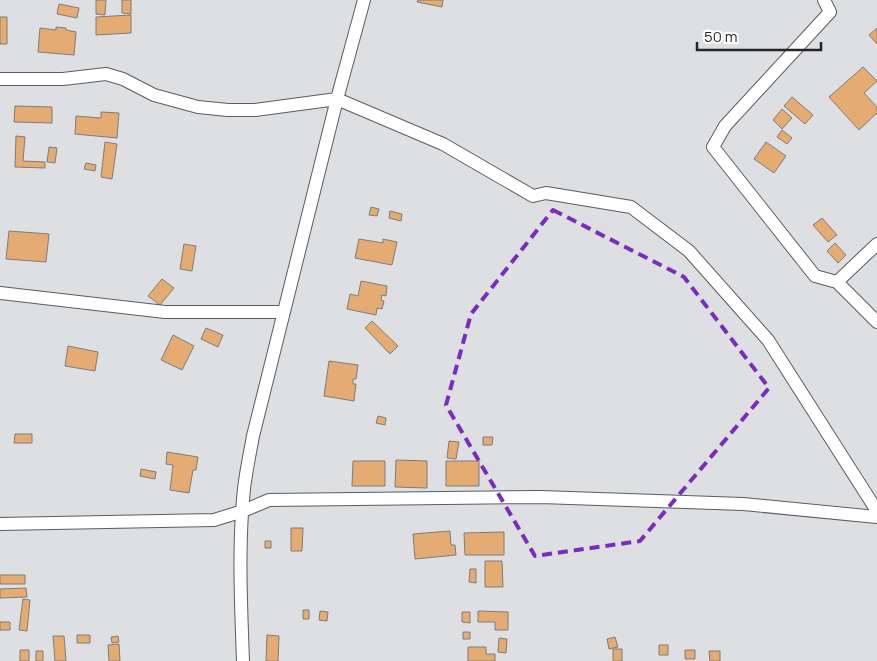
<svg xmlns="http://www.w3.org/2000/svg" width="877" height="661" font-family="Manrope,sans-serif">
<rect width="100%" height="100%" fill="#dddfe2"/>
<!-- building -->
<path fill="#e4ab72" stroke="#7f7c7a" d="M96,0H106L105,15L96,14Z
M122,0H131V14L122,13Z
M418,0H443L442,7L417,2Z
M59,4L79,8L77,18L57,14Z
M131,15V33L96,35V17Z
M0,17H7V44H0Z
M56,27L66,28V30L76,32L74,55L38,52L40,28L56,30Z
M877,28V44L869,35Z
M863,67L877,81L864,93L877,107V113L859,130L829,97Z
M792,97L813,115L805,124L784,106Z
M15,106L52,107V123L14,122Z
M782,109L792,118L782,129L773,120Z
M101,112L119,113L117,138L75,134L76,116L101,118Z
M782,130L792,138L787,144L777,137Z
M16,136L25,137L23,161L45,162V168L15,167Z
M105,142L117,144L112,179L101,177Z
M766,142L786,156L774,173L754,159Z
M49,147L57,148L55,163L47,162Z
M86,163L96,165L95,171L84,169Z
M371,207L379,209L377,216L369,215Z
M390,211L402,214L401,221L389,218Z
M822,218L837,235L828,242L813,225Z
M9,231L49,234L46,262L6,259Z
M359,239L383,243V239L397,242L392,265L355,258Z
M835,243L846,255L838,263L827,251Z
M184,244L196,246L192,271L180,269Z
M162,279L174,288L160,305L148,296Z
M361,281L387,286L386,296L382,295L381,300L384,301L382,309L377,308L376,315L347,309L350,294L358,296Z
M372,321L398,346L390,354L365,328Z
M206,328L223,335L218,347L201,339Z
M173,335L194,346L182,370L161,360Z
M68,346L98,352L95,371L65,366Z
M329,361L358,365L356,379H353V384H356L354,401L324,396Z
M378,416L386,418L385,425L376,423Z
M15,434H32V443H14Z
M483,437H493L492,445H483Z
M449,441L459,442L456,459L447,458Z
M167,452L198,457L196,470H193L189,493L170,490L173,465L166,464Z
M396,460L427,461V488L395,487Z
M353,461H385V486H352Z
M446,461H479V486H446Z
M141,469L156,472L155,479L140,476Z
M291,528H303L302,551H291Z
M450,531L451,545H455L456,555L415,559L413,534Z
M504,532V555H465L464,533Z
M265,541H271V548H265Z
M485,561H502L503,587H485Z
M470,569H476V583L469,582Z
M0,575H25V584H0Z
M26,588L27,597L0,598V589Z
M23,599L30,600L27,631L19,630Z
M303,610H309V619H303Z
M320,611L328,612L327,621L319,620Z
M478,611L508,612V630H495V622H478Z
M462,612H470V623L462,622Z
M0,622H10V630H0Z
M463,632H470V639H463Z
M77,635H90V643H77Z
M267,635L279,636L278,661H266Z
M53,636H64L66,661H55Z
M118,636L119,642L112,643L111,637Z
M615,637L618,647L609,649L607,639Z
M499,638L507,639L506,653L498,652Z
M119,644L120,661H109L108,645Z
M659,645H668V655H659Z
M468,647H486V654H495V661H468Z
M613,649H622V661H613Z
M20,650H29V661H20Z
M685,650H695V659H685Z
M36,651H43V661H36Z
M709,651H720V661H710Z"/>
<g fill="none" stroke-linecap="round" stroke-linejoin="round">
<defs>
<path id="street" d="M824,0L830,12L725,126L713,147L815,276L837,282L877,322
M0,79H63L106,74L123,79L154,95L198,107L228,110H255L337,99L443,144L533,196L546,193L631,207L689,251L768,340L877,511
M837,282L877,244
M0,293L165,312H284
M0,524L214,520L243,511L269,500L541,497L743,504L877,517
M243,661C241,604 238,546 244,489C246,471 250,453 253,436L337,99L364,0"/>
</defs>
<!-- street casing -->
<use href="#street" stroke="#5a5c5e" stroke-width="14"/>
<!-- street -->
<use href="#street" stroke="#fff" stroke-width="12"/>
</g>
<!-- marked area -->
<path fill="none" stroke="#7b2cbf" stroke-width="4" stroke-dasharray="10 6" stroke-linejoin="round" d="M553,210L684,277L769,388L640,541L535,556L446,405L471,314Z"/>
<!-- scale -->
<path d="M697 42v8h124v-8" fill="none" stroke="#262628" stroke-width="2.5"/>
<text x="704" y="42" font-size="15" fill="#262628" stroke="#ffffff" stroke-width="4" paint-order="stroke">50 m</text>
</svg>
